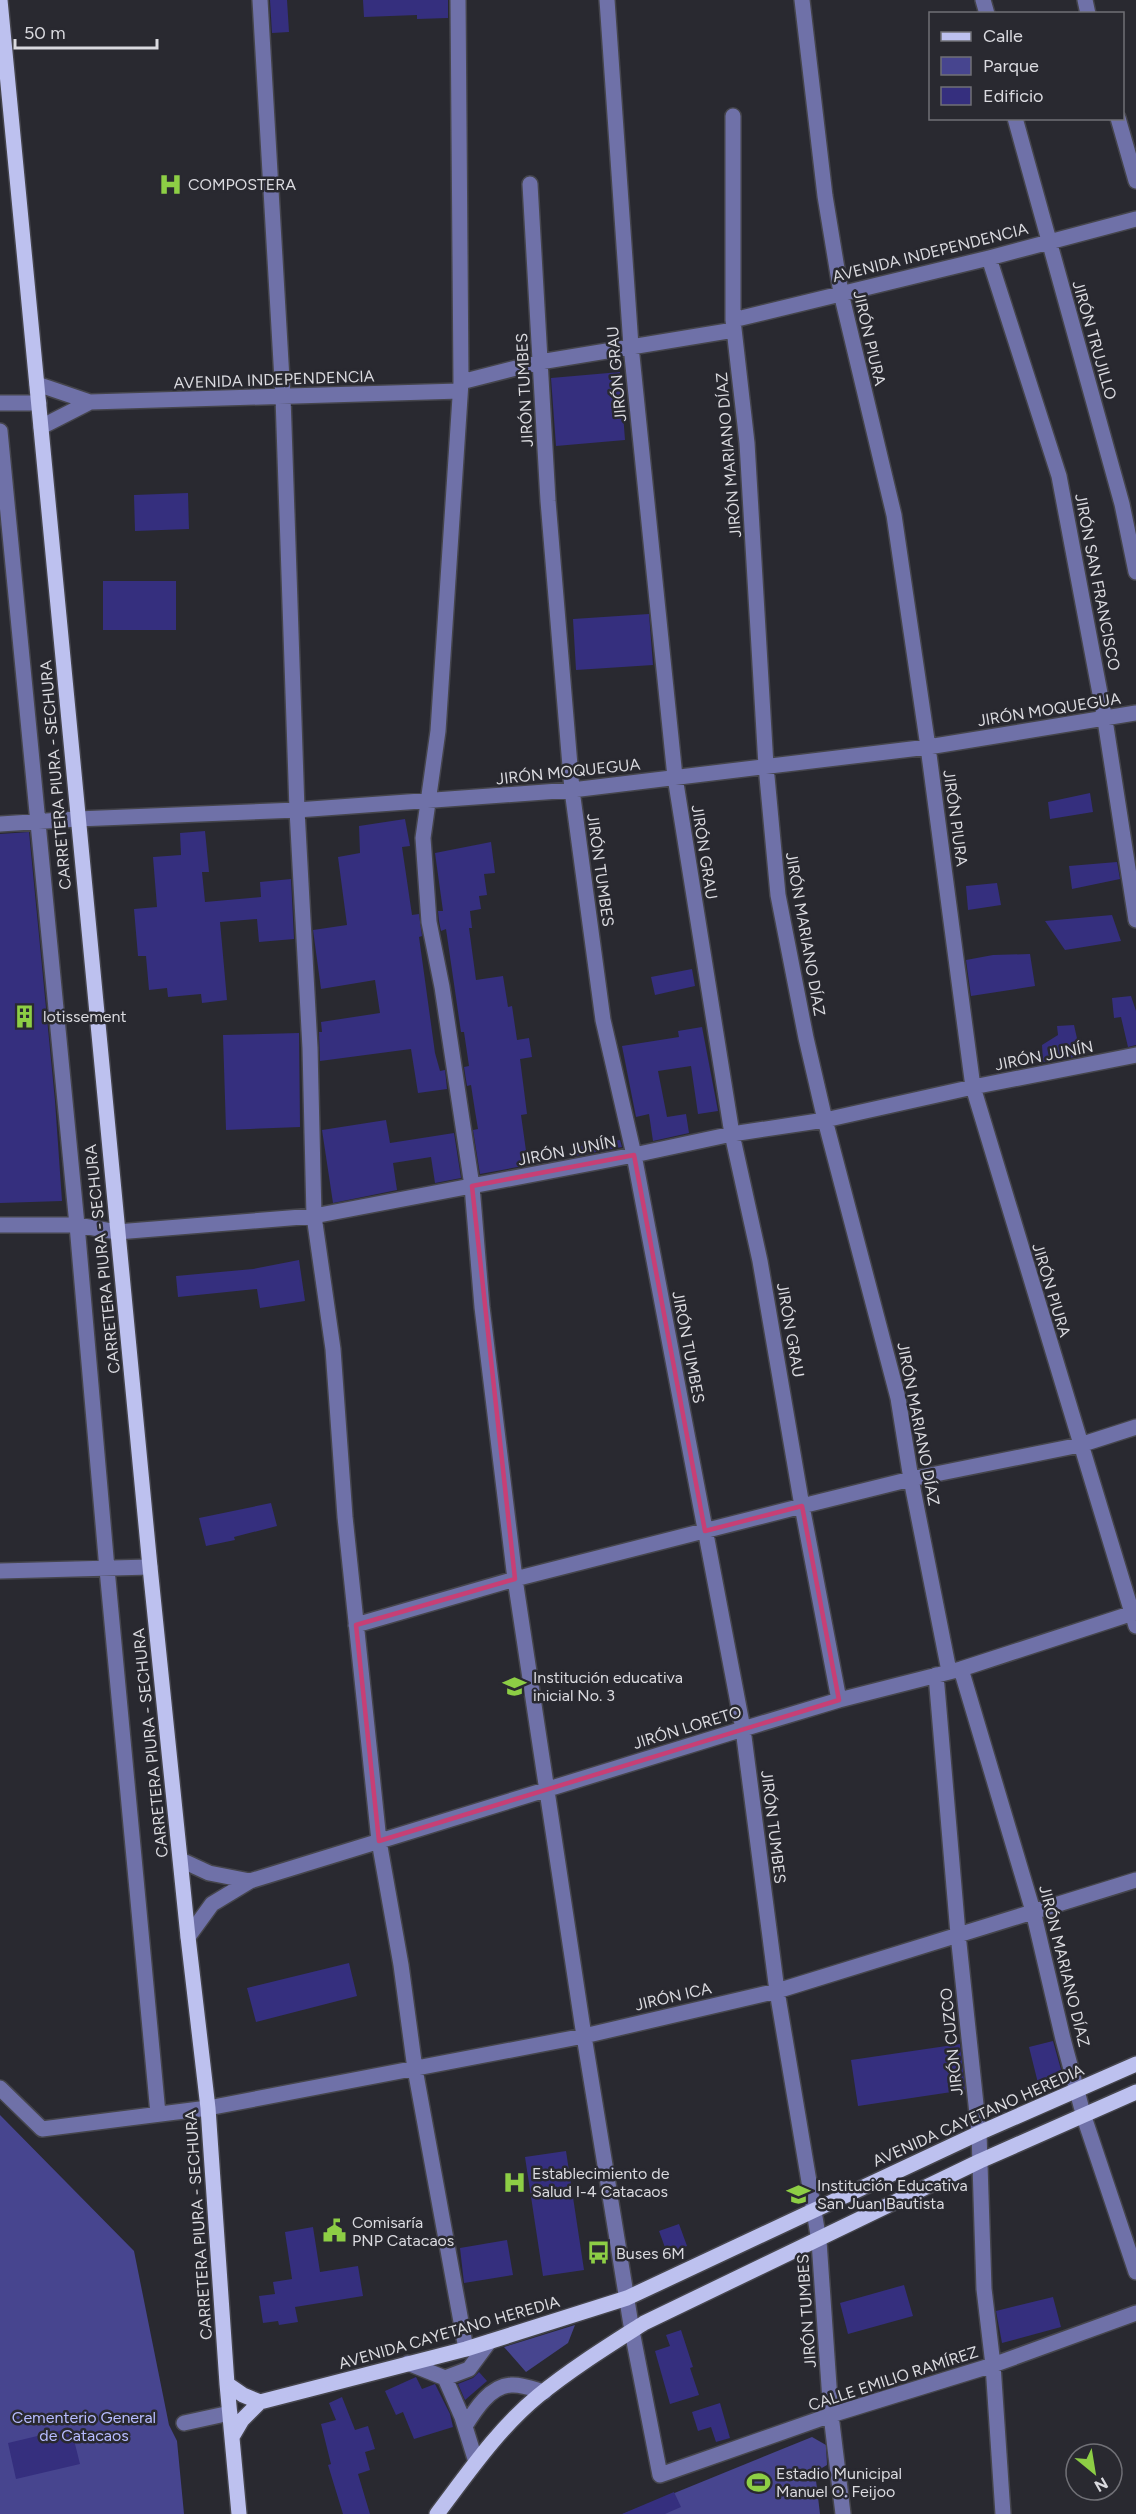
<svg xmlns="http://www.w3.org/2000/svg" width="1136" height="2514" font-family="Figtree,sans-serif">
<rect width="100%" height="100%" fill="#292930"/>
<!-- green -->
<path fill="#47458f" d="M0,2115L134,2251L169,2425L177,2441L184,2514H0Z
M575,2325L568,2343L526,2372L504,2347Z
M812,2437L826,2445L827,2465L815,2472L820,2514H623Z"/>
<!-- building -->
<path fill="#352f7e" d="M270,0H287L289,32L272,33Z
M363,0H448V18L417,19V15L364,17Z
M620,372L625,440L556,446L551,378Z
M188,493L189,529L135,531L134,495Z
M103,581H176V630H103Z
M649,614L653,665L576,670L573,619Z
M1090,793L1093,812L1050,819L1048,802Z
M405,819L410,846L402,847L412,915L419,914L422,936L419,937L435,1053L440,1071L445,1070L447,1089L418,1093L411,1049L320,1061L319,1032H322L321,1022L380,1013L375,980L321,989L313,930L347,925L338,857L360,853L359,826Z
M205,831L209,872H202L205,902L261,897L260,882L291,879L294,939L259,942L257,919L220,922L227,1000L202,1003L201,994L168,997L167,988L149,990L146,956H138L134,909L157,907L153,857L181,855L180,833Z
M29,832L55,1101L62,1201L0,1203V834Z
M491,842L495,873L484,874L487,895L479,896L481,909L470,911L472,928H469L476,980L503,976L508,1007L512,1006L517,1040L529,1038L532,1057L520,1059L527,1114L521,1115L528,1165L480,1174L473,1130L478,1129L475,1111L471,1085L467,1086L464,1067L469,1066L464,1032H461L446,929L441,931L439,921L438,911H443L435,853Z
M1117,862L1120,879L1072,889L1069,866Z
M997,883L1001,905L968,910L966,886Z
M1112,915L1121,941L1065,950L1045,921Z
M1030,954L1035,986L971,996L966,960L993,955Z
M692,969L695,986L655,995L651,977Z
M1131,996L1136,1011V1045L1128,1047L1121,1017L1114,1018L1112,998Z
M1074,1025L1081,1056L1043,1062L1042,1045L1058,1035L1057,1026Z
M702,1027L718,1111L698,1114L691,1066L658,1071L667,1117L686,1114L689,1133L653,1141L649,1114L636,1117L622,1046L679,1037L678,1031Z
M299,1033L300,1127L226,1130L223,1035Z
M386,1120L390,1143L454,1133L461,1178L435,1183L431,1157L393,1163L397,1190L333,1203L322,1130Z
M620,1140L622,1147L575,1156L574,1147Z
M299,1260L305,1301L260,1308L257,1289L178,1297L176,1276L253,1269Z
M271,1503L277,1526L234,1537L235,1540L206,1546L199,1518Z
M349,1963L357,1996L256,2022L247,1988Z
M1053,2041L1065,2084L1040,2091L1029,2047Z
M960,2044L965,2090L858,2106L851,2060Z
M566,2151L584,2270L543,2276L525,2157Z
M679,2224L687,2246L667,2253L659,2231Z
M313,2227L320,2272L358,2266L363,2296L295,2307L298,2322L279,2325L278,2321L263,2323L259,2296L275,2294L273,2282L292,2279L285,2232Z
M507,2240L513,2275L464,2283L460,2248Z
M904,2285L913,2316L848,2334L840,2303Z
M1053,2297L1061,2327L1002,2343L996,2311Z
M681,2330L693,2367L690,2368L699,2395L670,2404L655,2351L670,2346L666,2335Z
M479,2372L487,2381L465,2400L458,2384L473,2378Z
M416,2377L422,2389L435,2384L450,2414L453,2427L414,2439L403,2412L396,2415L385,2391Z
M342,2397L355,2430L368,2426L375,2449L365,2452L370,2470L358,2474L370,2514H343L328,2465L331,2464L321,2424L336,2420L329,2403Z
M720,2403L730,2438L716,2442L711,2427L698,2431L692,2412Z
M71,2428L80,2464L16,2479L8,2443Z
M674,2492L681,2507L665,2514H622Z"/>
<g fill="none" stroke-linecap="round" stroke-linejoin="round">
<defs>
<path id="minor" d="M260,0L283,397L297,810L310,1048L314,1216L333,1349L345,1517L379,1841L401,1965L415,2069L466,2349
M458,0L461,382L438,731L423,838L429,922L442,987L472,1186L482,1307L515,1579L584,2036L632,2331L660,2475L831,2415L993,2365L1136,2313
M607,0L631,346L675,777L732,1134L760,1261L802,1506L839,1700
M802,0L825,196L841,293L894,515L928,747L973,1087L1136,1626
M983,0L987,14
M1085,0L1088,14
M733,116V320L747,443L766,766L778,895L806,1038L825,1120L898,1398L911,1479L949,1671
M1015,118L1122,504L1136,572
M1118,118L1136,181
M530,184L548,501L572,790L603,1020L634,1155L743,1729L777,1991L819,2241L831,2415L843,2514
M989,258L1059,476L1105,720L1136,920
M733,320L989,258L1136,219
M461,382L540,362L734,330
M37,384L90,402L460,391
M0,403H39
M41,427L90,402
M0,431L77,1225L107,1569L158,2114
M0,824L77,819L297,810L572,790L928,747L1136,713
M0,1225H77L117,1232L314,1216L634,1155L732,1134L825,1120L973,1087L1136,1055
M0,1571L150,1567
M356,1625L515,1579L802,1506L911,1479L1080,1445L1136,1427
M961,1669L1033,1911L1063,2039L1084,2117L1136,2272
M936,1675L958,1934L979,2133L984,2289L993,2365L1003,2514
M181,1860L209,1873L250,1881
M188,1937L212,1904L250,1881L743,1729L839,1700L961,1669L1136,1612
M0,2088L42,2129L208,2108L584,2036L777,1991L1136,1880
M408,2363L445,2378L469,2369L489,2342
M445,2378L462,2417L476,2462
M184,2423L230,2413
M465,2426C475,2410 490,2386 511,2385C521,2384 534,2389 544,2392"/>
<path id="major" d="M0,0L150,1567L188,1937L208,2108L227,2384L239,2514
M227,2384L243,2395L260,2402
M232,2437L242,2420L260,2402L466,2349L627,2298L979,2133L1136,2064
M437,2514C468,2473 498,2429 538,2396C571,2369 608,2346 644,2323L980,2161L1136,2092"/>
</defs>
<!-- minor casing -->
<use href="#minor" stroke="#45454c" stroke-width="18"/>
<!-- major casing -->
<use href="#major" stroke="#45454c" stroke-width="18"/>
<!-- minor -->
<use href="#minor" stroke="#6f71a8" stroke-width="15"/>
<!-- major -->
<use href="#major" stroke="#bdc1ef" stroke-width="15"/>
</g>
<!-- marked area -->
<path fill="none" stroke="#c73f75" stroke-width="4.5" stroke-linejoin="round" d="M634,1155L705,1531L802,1506L839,1700L379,1841L356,1625L515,1579L472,1186Z"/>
<!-- icons -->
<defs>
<symbol id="hospital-bare" viewBox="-9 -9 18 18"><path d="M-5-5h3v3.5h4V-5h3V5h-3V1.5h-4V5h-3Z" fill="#8dce45" stroke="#292930" stroke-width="2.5" paint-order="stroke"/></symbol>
<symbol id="building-bare" viewBox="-9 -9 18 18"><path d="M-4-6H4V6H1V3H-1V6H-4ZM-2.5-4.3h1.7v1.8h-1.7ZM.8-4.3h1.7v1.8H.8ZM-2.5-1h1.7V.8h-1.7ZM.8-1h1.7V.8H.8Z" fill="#8dce45" stroke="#292930" stroke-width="2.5" paint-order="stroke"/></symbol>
<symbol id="school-bare" viewBox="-9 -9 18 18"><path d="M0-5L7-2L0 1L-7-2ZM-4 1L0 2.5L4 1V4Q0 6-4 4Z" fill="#8dce45" stroke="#292930" stroke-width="2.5" paint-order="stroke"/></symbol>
<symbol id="civic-bare" viewBox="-9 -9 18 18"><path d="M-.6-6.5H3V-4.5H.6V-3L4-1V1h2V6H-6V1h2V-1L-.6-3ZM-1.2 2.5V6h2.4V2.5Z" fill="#8dce45" stroke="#292930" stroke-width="2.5" paint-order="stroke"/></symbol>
<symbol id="bus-bare" viewBox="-9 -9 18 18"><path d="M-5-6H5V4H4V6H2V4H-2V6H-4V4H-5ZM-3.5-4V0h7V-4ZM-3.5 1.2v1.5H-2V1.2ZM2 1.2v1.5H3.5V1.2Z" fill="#8dce45" stroke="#292930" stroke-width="2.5" paint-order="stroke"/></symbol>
<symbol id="stadium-bare" viewBox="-9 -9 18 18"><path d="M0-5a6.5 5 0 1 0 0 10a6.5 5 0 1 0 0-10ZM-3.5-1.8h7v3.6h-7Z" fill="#8dce45" stroke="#292930" stroke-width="2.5" paint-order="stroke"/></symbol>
</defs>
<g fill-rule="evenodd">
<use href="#hospital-bare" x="154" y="168" width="33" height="33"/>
<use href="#building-bare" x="8" y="1000" width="33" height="33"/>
<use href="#school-bare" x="498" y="1670" width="33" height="33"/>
<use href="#hospital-bare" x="498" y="2166" width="33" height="33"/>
<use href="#school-bare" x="782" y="2178" width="33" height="33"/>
<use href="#civic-bare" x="318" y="2214" width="33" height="33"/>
<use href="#bus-bare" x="582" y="2236" width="33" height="33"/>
<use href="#stadium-bare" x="742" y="2466" width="33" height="33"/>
</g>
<g text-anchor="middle" stroke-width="5" stroke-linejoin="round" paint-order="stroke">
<!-- poi labels -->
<g font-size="16" fill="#dadadf" stroke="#292930" text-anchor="start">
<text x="188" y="190">COMPOSTERA</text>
<text x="43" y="1022">lotissement</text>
<text x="533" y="1683">Institución educativa<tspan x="533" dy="18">inicial No. 3</tspan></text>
<text x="532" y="2179">Establecimiento de<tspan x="532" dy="18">Salud I-4 Catacaos</tspan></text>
<text x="817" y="2191">Institución Educativa<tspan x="817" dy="18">San Juan Bautista</tspan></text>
<text x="352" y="2228">Comisaría<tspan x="352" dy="18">PNP Catacaos</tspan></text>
<text x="616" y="2259">Buses 6M</text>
<text x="776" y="2479">Estadio Municipal<tspan x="776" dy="18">Manuel O. Feijoo</tspan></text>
</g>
<!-- street labels -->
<g font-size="16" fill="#dadadf" stroke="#292930">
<text transform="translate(930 252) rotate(-14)" y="6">AVENIDA INDEPENDENCIA</text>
<text transform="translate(870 338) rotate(77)" y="6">JIRÓN PIURA</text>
<text transform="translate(1095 340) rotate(74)" y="6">JIRÓN TRUJILLO</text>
<text transform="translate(616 374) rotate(-95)" y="6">JIRÓN GRAU</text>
<text transform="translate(274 379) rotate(-2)" y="6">AVENIDA INDEPENDENCIA</text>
<text transform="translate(524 390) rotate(-93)" y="6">JIRÓN TUMBES</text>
<text transform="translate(728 455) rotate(-95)" y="6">JIRÓN MARIANO DÍAZ</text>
<text transform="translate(1098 582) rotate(79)" y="6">JIRÓN SAN FRANCISCO</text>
<text transform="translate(1049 709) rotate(-9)" y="6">JIRÓN MOQUEGUA</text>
<text transform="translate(568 771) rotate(-6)" y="6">JIRÓN MOQUEGUA</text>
<text transform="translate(55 775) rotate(-95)" y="6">CARRETERA PIURA - SECHURA</text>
<text transform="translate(956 818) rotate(82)" y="6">JIRÓN PIURA</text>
<text transform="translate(705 852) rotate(81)" y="6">JIRÓN GRAU</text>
<text transform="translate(601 870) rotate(82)" y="6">JIRÓN TUMBES</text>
<text transform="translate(806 934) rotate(80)" y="6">JIRÓN MARIANO DÍAZ</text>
<text transform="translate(1044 1055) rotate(-11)" y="6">JIRÓN JUNÍN</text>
<text transform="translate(567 1150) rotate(-11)" y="6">JIRÓN JUNÍN</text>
<text transform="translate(102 1259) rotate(-96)" y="6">CARRETERA PIURA - SECHURA</text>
<text transform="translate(1052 1290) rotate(73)" y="6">JIRÓN PIURA</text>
<text transform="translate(791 1330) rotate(80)" y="6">JIRÓN GRAU</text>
<text transform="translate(689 1347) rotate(79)" y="6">JIRÓN TUMBES</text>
<text transform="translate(919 1424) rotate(79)" y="6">JIRÓN MARIANO DÍAZ</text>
<text transform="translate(687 1727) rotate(-17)" y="6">JIRÓN LORETO</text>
<text transform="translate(150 1743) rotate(-96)" y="6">CARRETERA PIURA - SECHURA</text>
<text transform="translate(774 1827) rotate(83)" y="6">JIRÓN TUMBES</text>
<text transform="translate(1065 1966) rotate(76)" y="6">JIRÓN MARIANO DÍAZ</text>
<text transform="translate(673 1996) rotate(-13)" y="6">JIRÓN ICA</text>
<text transform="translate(951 2042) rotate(-96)" y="6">JIRÓN CUZCO</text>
<text transform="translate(978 2115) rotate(-24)" y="6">AVENIDA CAYETANO HEREDIA</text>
<text transform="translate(198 2225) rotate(-94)" y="6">CARRETERA PIURA - SECHURA</text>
<text transform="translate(806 2311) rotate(-94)" y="6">JIRÓN TUMBES</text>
<text transform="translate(449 2332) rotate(-16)" y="6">AVENIDA CAYETANO HEREDIA</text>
<text transform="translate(893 2378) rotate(-18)" y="6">CALLE EMILIO RAMÍREZ</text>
</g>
<!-- park labels -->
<g font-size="16" fill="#b7bcff" stroke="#292930">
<text x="84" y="2423">Cementerio General<tspan x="84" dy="18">de Catacaos</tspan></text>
</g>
</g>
<!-- legend -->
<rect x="929" y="12" width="195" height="108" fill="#292930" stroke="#707076" stroke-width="1.5"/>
<rect x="941" y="32" width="30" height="9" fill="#bdc1ef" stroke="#707076" stroke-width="1.5"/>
<text x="983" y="42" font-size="18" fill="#dadadf">Calle</text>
<rect x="941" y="57" width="30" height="18" fill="#47458f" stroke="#707076" stroke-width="1.5"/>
<text x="983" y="72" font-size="18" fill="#dadadf">Parque</text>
<rect x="941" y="87" width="30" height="18" fill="#352f7e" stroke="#707076" stroke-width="1.5"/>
<text x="983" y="102" font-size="18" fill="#dadadf">Edificio</text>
<!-- north arrow -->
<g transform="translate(1094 2472) rotate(150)"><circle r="28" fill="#292930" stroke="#707076" stroke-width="1.5"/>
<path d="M0-4.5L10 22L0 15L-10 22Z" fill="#8dce45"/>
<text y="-9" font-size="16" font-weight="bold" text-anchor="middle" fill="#dadadf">N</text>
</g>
<!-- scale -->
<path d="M15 39v9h142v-9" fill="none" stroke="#dadadf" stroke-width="3"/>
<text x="24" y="39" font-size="18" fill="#dadadf" stroke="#292930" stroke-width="4.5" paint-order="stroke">50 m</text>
</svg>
